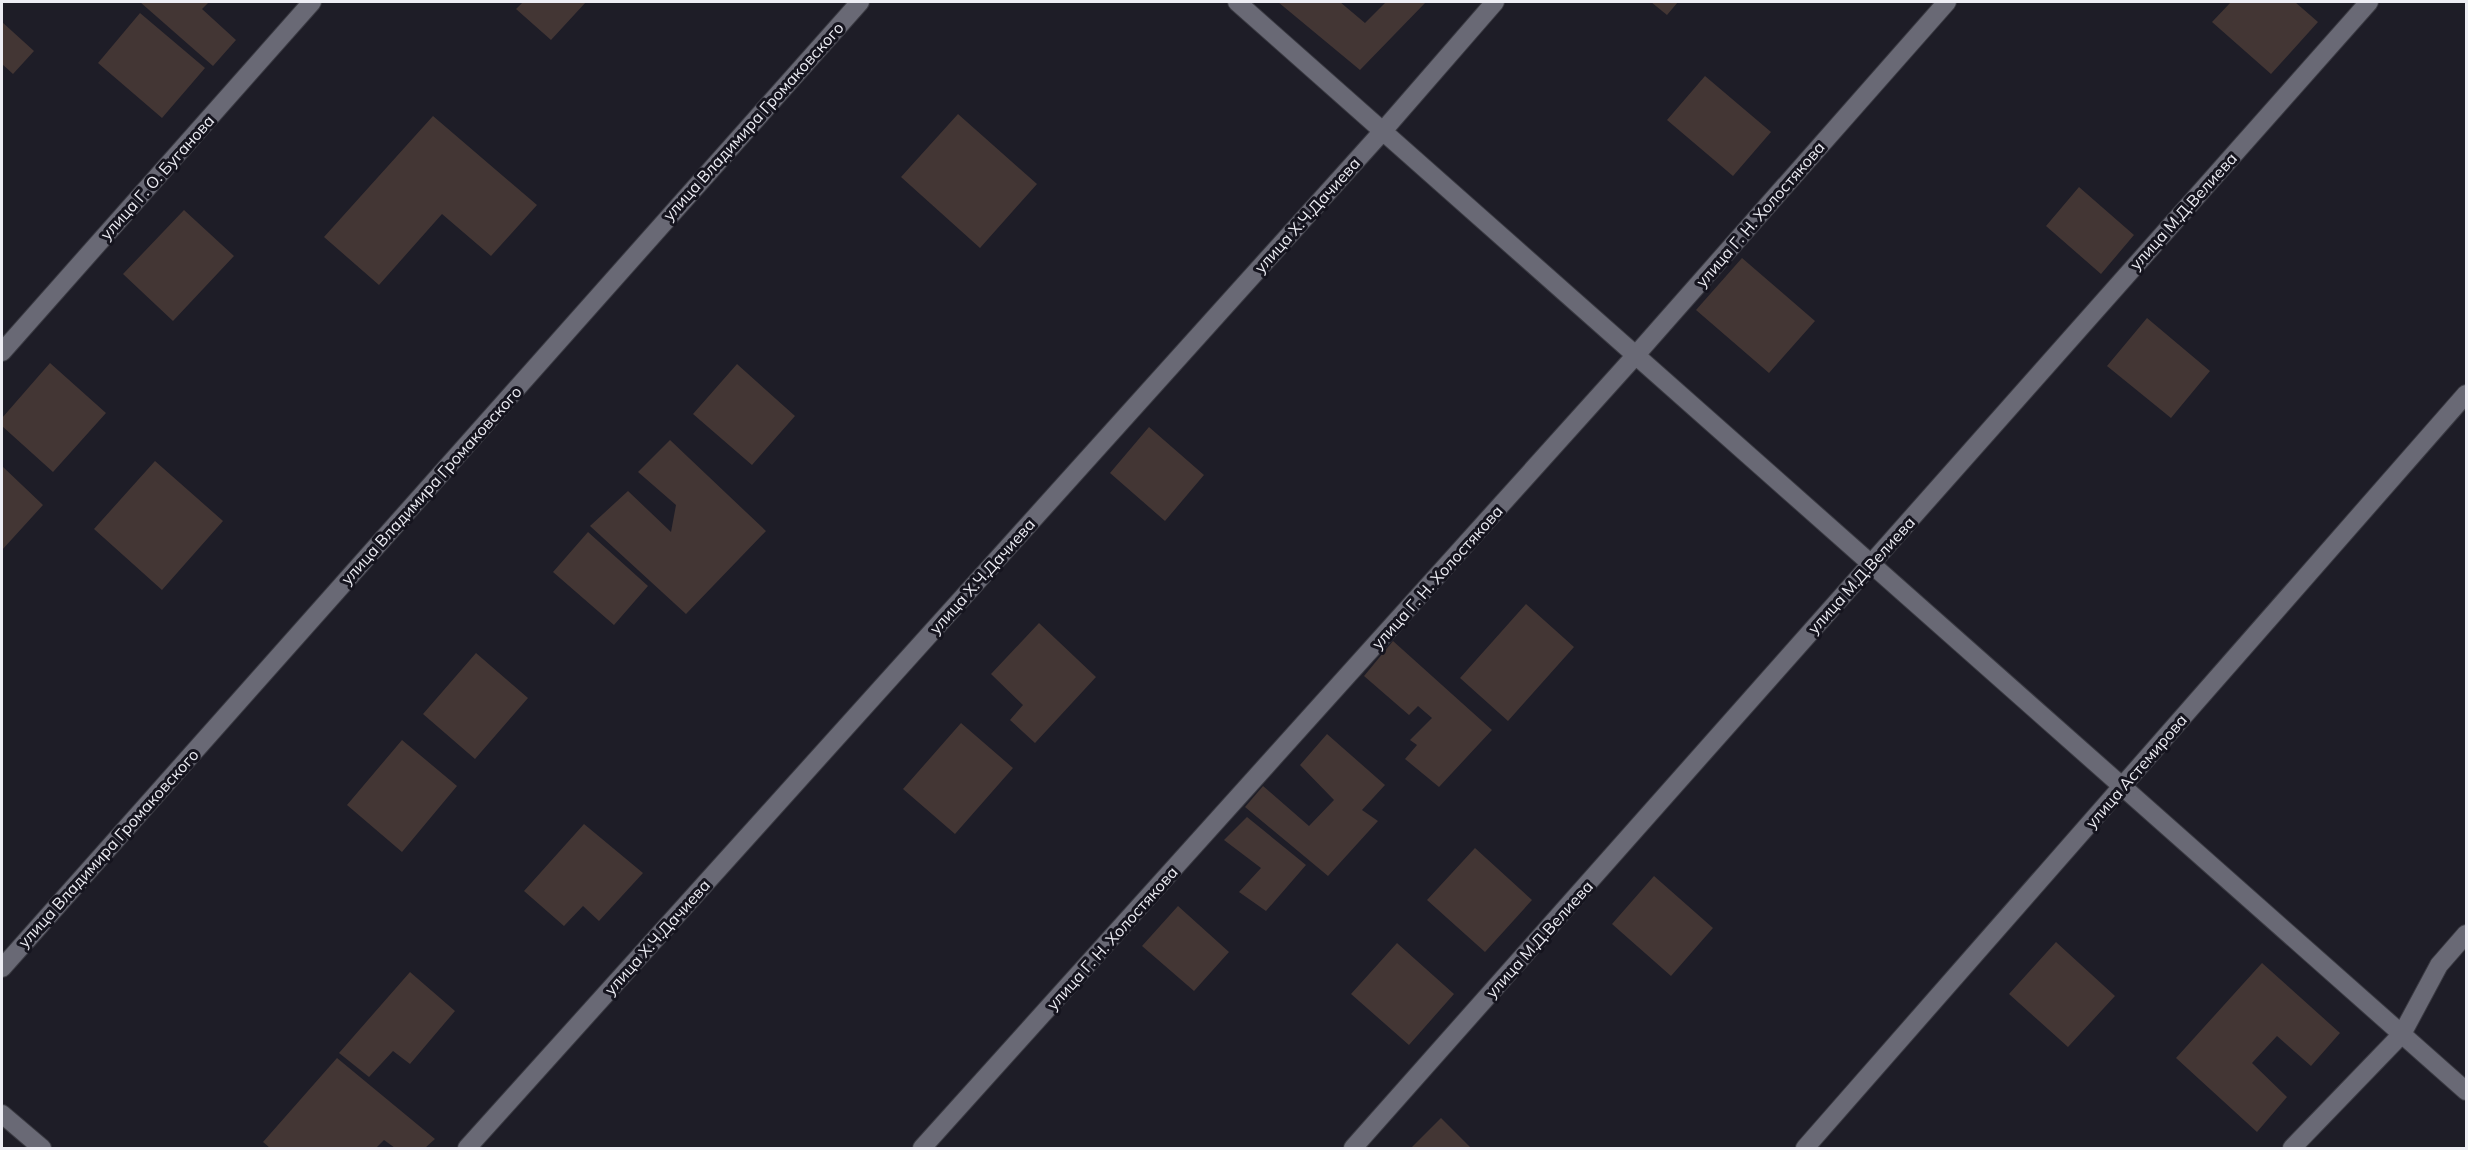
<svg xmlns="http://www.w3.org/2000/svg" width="2468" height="1150" font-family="Mulish,sans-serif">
<rect width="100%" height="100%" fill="#1e1d27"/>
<!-- building -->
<path fill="#433634" d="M140,2H209L202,9L236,40L213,66Z
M523,2H586L551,40L516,9Z
M1278,2H1340L1365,23L1386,2H1426L1360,70Z
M1651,2H1678L1667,15Z
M2231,2H2295L2318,22L2271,74L2212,22Z
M140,13L205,68L162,118L98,63Z
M2,22L34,51L13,74L2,64Z
M1705,76L1771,132L1733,176L1667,120Z
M958,114L1037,184L980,248L901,177Z
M433,116L537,205L491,256L442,214L379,285L324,237Z
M2079,187L2134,235L2101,274L2046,226Z
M184,210L234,256L173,321L123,274Z
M1742,258L1815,321L1769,373L1696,310Z
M2147,318L2210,371L2171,418L2107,366Z
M50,363L106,413L53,472L2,426V418Z
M737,364L795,416L752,465L693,414Z
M1149,427L1204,475L1165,521L1110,473Z
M670,440L766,531L686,614L590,526L628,491L671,532L676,505L638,472Z
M155,461L223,521L162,590L94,529Z
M2,466L43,505L2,550Z
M588,532L648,586L614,625L553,572Z
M1526,604L1574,647L1508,721L1460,678Z
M1039,623L1096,677L1035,743L1010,720L1023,705L991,674Z
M1393,641L1492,730L1439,787L1405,759L1417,745L1410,740L1432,718L1418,706L1409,715L1364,676Z
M476,653L528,698L475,759L423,714Z
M961,723L1013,768L955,834L903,789Z
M1327,734L1385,785L1362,810L1378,821L1328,876L1245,807L1263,786L1309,826L1334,800L1300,765Z
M402,740L457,786L402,852L347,805Z
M1247,817L1306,865L1266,911L1239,892L1261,868L1224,840Z
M584,824L643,873L599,921L583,906L564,926L524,891Z
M1475,848L1532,900L1485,952L1427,900Z
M1654,876L1713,928L1671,976L1612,924Z
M1178,906L1229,952L1194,991L1142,946Z
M2056,942L2115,996L2068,1047L2009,994Z
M1397,943L1454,994L1409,1045L1351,994Z
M2262,963L2340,1033L2311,1066L2277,1036L2252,1063L2287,1097L2257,1132L2176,1058Z
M410,972L455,1011L410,1064L393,1051L369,1077L339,1053Z
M337,1058L435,1139L425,1148H395L384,1140L376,1148H270L263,1142Z
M1441,1118L1471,1148H1411Z"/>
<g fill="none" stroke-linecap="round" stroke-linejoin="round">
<defs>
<path id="street" d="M1237,2L2466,1091
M2,352L312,2
M2,968L860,2
M2,1114L42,1148
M467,1148L1382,132L1495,2
M922,1148L1635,356L1947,2
M1353,1148L2369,2
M1805,1148L2466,394
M2292,1148L2402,1034L2439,965L2466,934"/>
</defs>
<!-- street casing -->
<use href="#street" stroke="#3a3a42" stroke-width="20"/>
<!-- street -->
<use href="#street" stroke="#696975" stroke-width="18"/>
</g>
<g text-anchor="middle" stroke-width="6" stroke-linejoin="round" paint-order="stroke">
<!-- street labels -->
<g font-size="16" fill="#ededf4" stroke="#15141e">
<text transform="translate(753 121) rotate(-48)" y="6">улица Владимира Громаковского</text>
<text transform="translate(157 177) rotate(-48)" y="6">улица Г. О. Буганова</text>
<text transform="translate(2183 211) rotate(-48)" y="6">улица М.Д.Велиева</text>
<text transform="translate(1760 214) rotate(-49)" y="6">улица Г. Н. Холостякова</text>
<text transform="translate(1307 215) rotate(-48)" y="6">улица Х.Ч.Дачиева</text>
<text transform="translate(431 485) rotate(-48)" y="6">улица Владимира Громаковского</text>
<text transform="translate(1861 575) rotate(-48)" y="6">улица М.Д.Велиева</text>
<text transform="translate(982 576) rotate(-48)" y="6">улица Х.Ч.Дачиева</text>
<text transform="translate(1437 577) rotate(-48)" y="6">улица Г. Н. Холостякова</text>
<text transform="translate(2136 771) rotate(-49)" y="6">улица Астемирова</text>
<text transform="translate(108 848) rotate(-48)" y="6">улица Владимира Громаковского</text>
<text transform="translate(657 937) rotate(-48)" y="6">улица Х.Ч.Дачиева</text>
<text transform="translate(1112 938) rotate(-48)" y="6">улица Г. Н. Холостякова</text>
<text transform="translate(1539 939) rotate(-48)" y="6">улица М.Д.Велиева</text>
</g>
</g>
<!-- border -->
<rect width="2468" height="1150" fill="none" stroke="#ededf4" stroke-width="6"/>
</svg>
